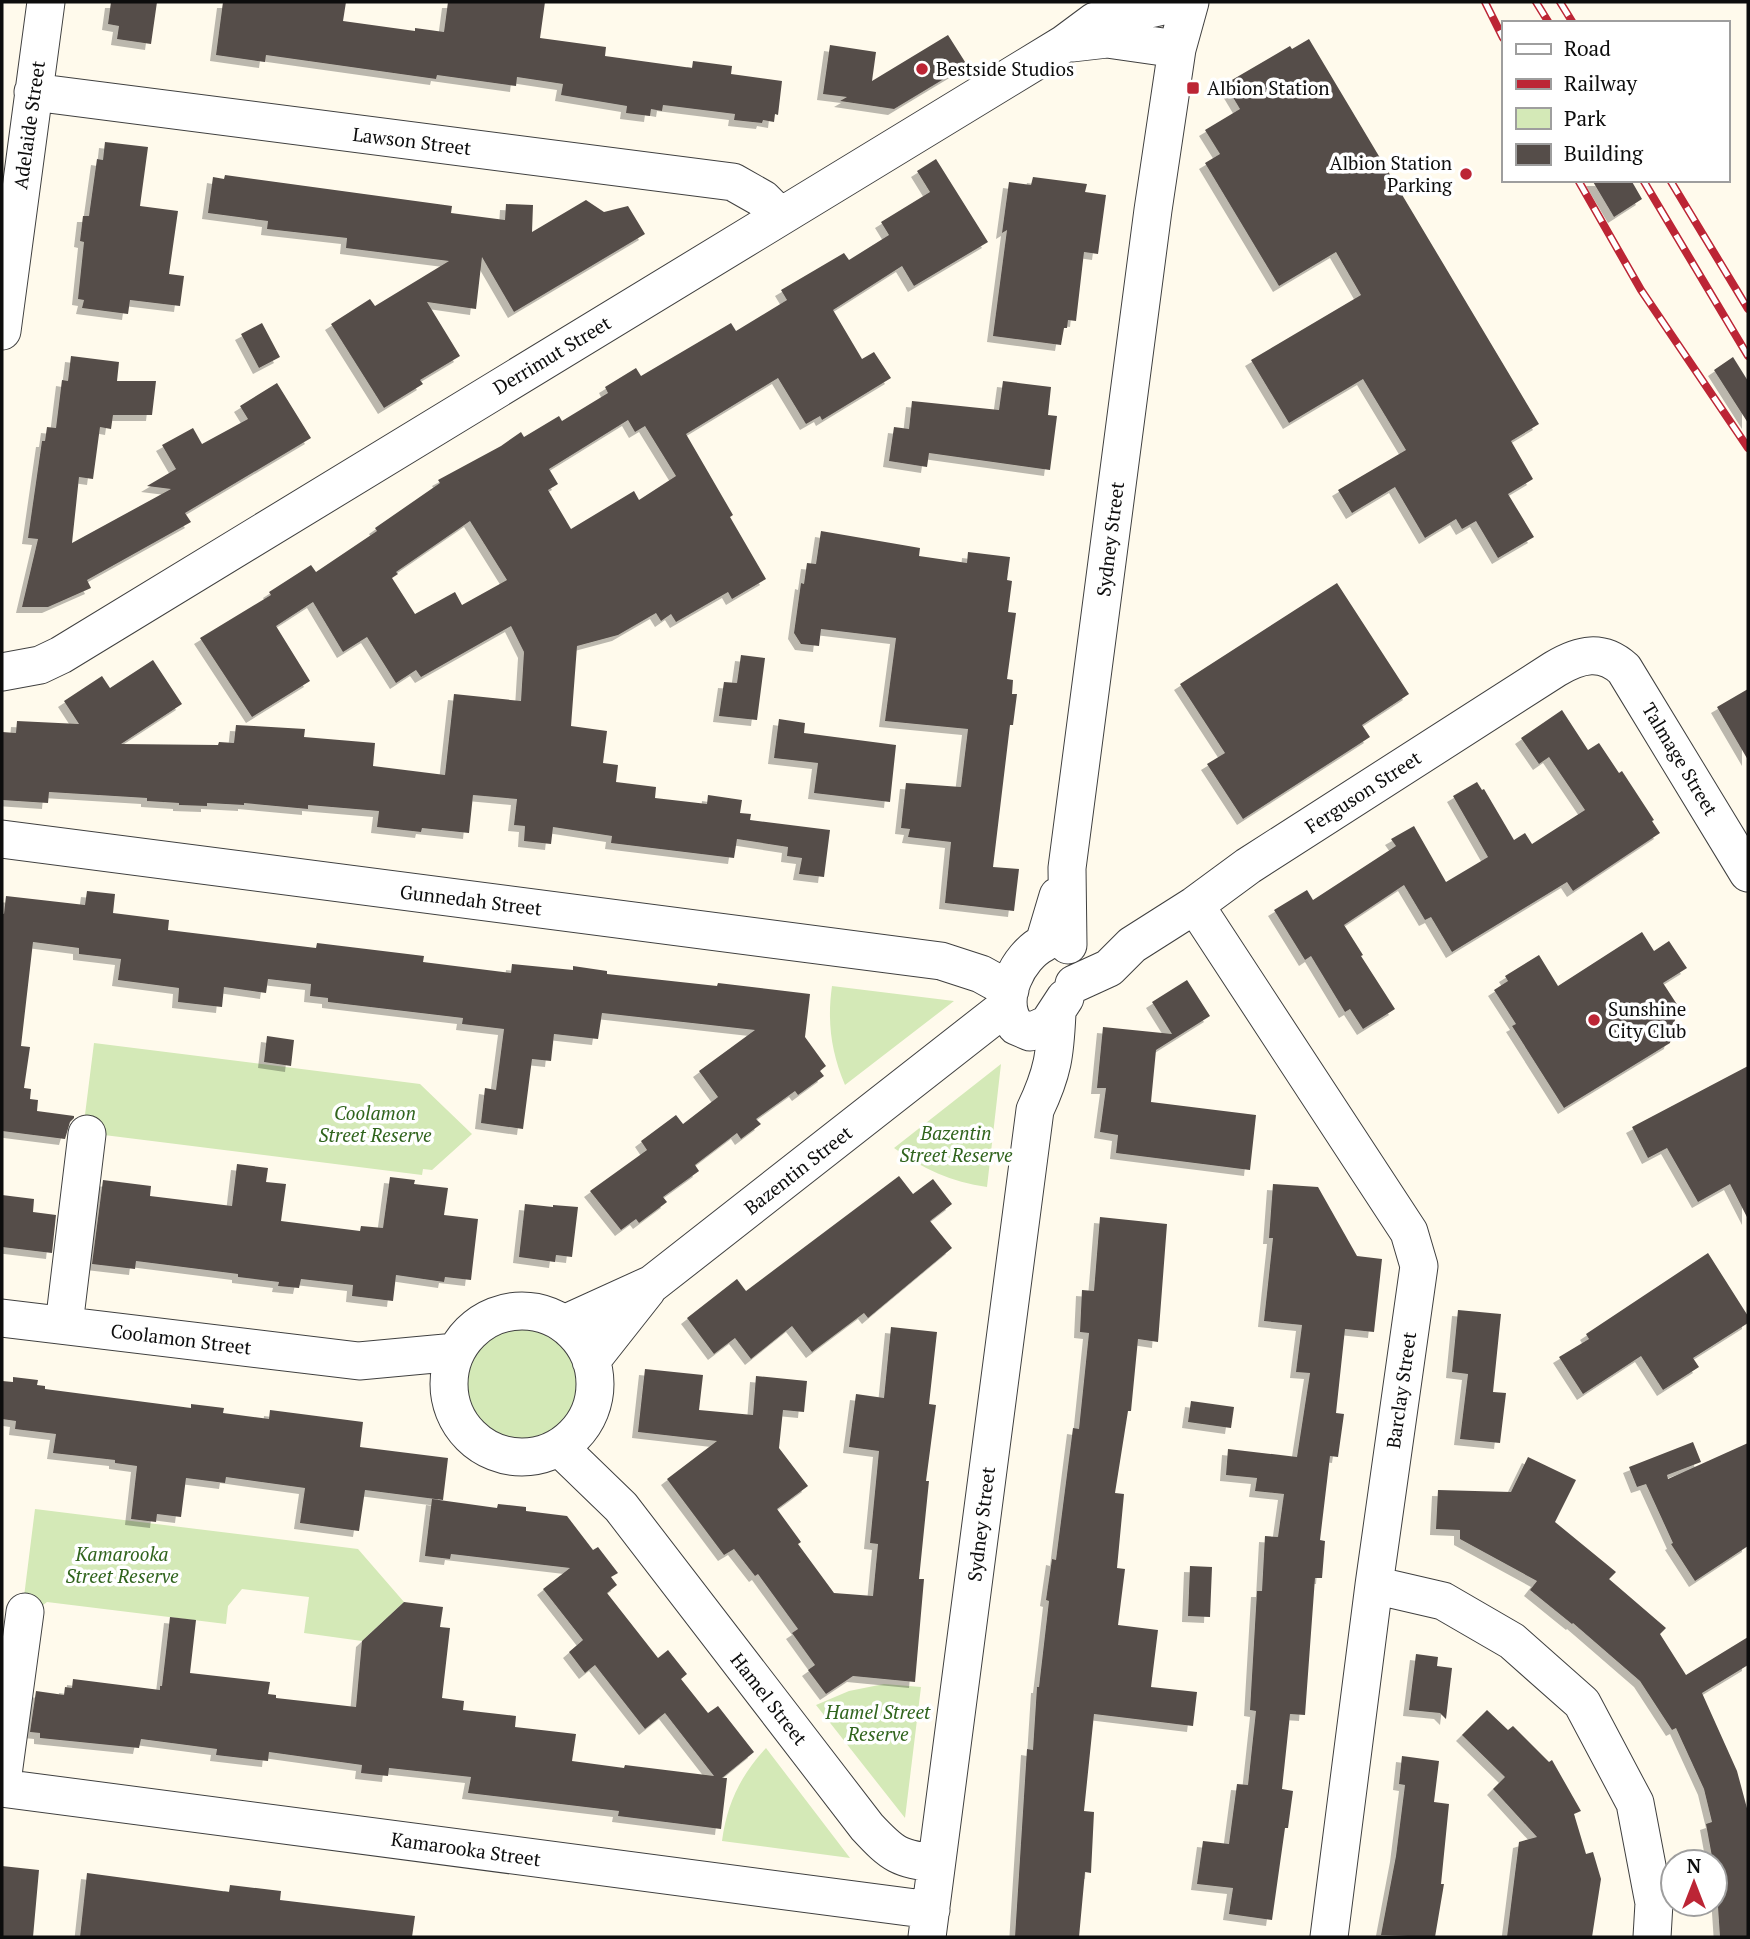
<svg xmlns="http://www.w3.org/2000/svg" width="1750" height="1939" font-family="'PT Serif',serif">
<defs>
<filter id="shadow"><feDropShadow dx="-6" dy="6" stdDeviation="0" flood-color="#0004"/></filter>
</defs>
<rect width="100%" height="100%" fill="#fffaec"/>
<!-- green -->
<path fill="#d4e9b7" d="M832,986L954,1001L845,1085C831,1052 827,1021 832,986Z
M94,1043L420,1084L472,1134L432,1170L423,1169L422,1175L96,1134L64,1282Z
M1001,1064L987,1187C951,1182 923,1169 894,1148Z
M466 1382a60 60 0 1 1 120 0a60 60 0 1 1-120 0Z
M35,1509L358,1549L404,1602L362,1641L304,1633L309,1597L242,1589L228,1606L226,1624L47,1602L34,1612L5,1748Z
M884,1684L921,1687L905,1818L816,1705L849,1691Z
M766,1748L850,1858L722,1841C727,1804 740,1776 766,1748Z"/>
<!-- building -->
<path fill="#554d49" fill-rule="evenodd" filter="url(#shadow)" d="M111,2H157L151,44L117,39L119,26L108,24Z
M223,2H346L343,21L415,31V28L444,32L448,2H545L540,38L606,47L605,56L692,68L693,61L732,66L731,74L782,81L778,115L775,114L774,122L763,120L762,123L734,120L735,114L663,105L662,111L651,109L650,116L626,113L627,106L561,95L563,84L517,77L516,86L437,75L436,79L266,55L265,62L216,55Z
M948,35L967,65L894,109L840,101L847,97L823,94L830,45L876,52L872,81Z
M1309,39L1539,424L1511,441L1533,479L1508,494L1534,537L1498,558L1476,521L1462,529L1456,519L1425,538L1395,487L1352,513L1338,490L1406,450L1363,379L1289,423L1251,360L1361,295L1336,252L1279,286L1205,163L1220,154L1205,130L1240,109L1225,84L1290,46L1292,49Z
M105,142L148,147L140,206L178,211L169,274L184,276L180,306L130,300L128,314L82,308L84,300L78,299L84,242L80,241L83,216H89L97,159L103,160Z
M936,159L988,242L914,286L902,266L833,310L862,359L874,352L891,378L822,420L820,416L806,424L778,378L686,434L733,515L730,517L766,579L732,599L728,592L676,622L671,614L661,621L656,613L618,635L577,646L571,726L607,731L603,763L618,765L616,782L656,787L655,798L707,804L708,795L742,800L740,813L751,814L750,820L830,830L824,877L799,874L802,858L787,856L788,847L737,839L734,858L611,843L612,836L553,827L551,844L524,841L525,826L514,825L517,799L473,795L469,833L422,828L421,832L377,827L379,811L308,805V809L244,803V805L207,803V806L179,805V803L147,801V798L49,792L48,803L2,800V732L16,733L17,721L79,724L64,701L102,676L110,688L153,660L182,704L121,744L218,745L219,742L234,743L236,725L305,729L304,737L375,743L373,766L445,775L454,694L521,701L524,652L511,626L421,677L416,670L396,683L367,637L343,652L313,602L276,626L310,681L252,717L200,638L271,595L269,592L311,565L316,572L377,531L375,528L440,483L438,480L501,446L521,432L524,437L559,416L562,421L608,393L605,387L636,368L641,376L731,323L736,331L787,300L781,290L844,253L849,260L889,235L881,222L930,192L917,171ZM628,420L635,432L645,426L676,476L639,500L634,491L571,529L548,490L558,484L549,469ZM470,521L507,580L462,605L455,592L415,614L392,578L398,574L396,572Z
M225,175L452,206L451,213L505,220L506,204L533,205L532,232L586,200L604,212L628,206L645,234L514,312L482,257L476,309L427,302L460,356L420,380L423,384L384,408L331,324L370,299L375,306L449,261L346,248L347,238L267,229L268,221L208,213L213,177L224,179Z
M1033,177L1087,184L1085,192L1106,195L1098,254L1084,252L1076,321L1068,320L1067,328H1064L1061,345L993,336L1007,230L1002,233L1009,182L1031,185Z
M1592,180H1631L1642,199L1614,217Z
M262,323L280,357L259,368L241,334Z
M71,356L119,362L117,381H156L152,415H113L111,429L100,427L93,479L79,477L72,543L171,489L147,486L176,469L162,445L193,428L202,444L248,419L240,406L277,383L311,438L185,513L191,522L87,580L91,588L48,607H22L38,539L28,538L42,441H45L47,427L56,428L62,380L68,381Z
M1733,357L1748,381V423L1714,370Z
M1003,381L1051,387L1048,415L1057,416L1050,470L929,453L927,467L889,461L894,427L909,429L912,401L999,410Z
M821,531L920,548L919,556L967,563L968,552L1010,557L1007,580L1012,581L1008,612L1016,613L1007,679L1013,680L1012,694H1017L1013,725H1010L993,867L1019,869L1014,911L945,903L951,842L908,837L910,829L901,828L906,783L961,787L968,729L885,721L896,638L821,629L819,646L801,644L794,633L801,583L804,584L807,563L816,564Z
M1337,583L1409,694L1362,725L1370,737L1243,819L1207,764L1225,753L1180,684Z
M741,655L765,658L757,720L719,716L724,682L737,683Z
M1748,689V760L1717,707Z
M1562,710L1588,750L1599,743L1619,773L1622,771L1654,820L1652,821L1660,833L1573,891L1567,882L1452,952L1431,917L1425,920L1404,885L1344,925L1363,955L1361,956L1395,1009L1363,1029L1350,1009L1345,1012L1311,956L1305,960L1274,910L1307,890L1313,900L1396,846L1391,839L1414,826L1446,882L1488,857L1453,796L1477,782L1482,790L1484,789L1514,840L1525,833L1532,844L1585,810L1549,757L1539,764L1521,738Z
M779,719L805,723L804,733L896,745L890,802L814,793L818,763L774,758Z
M87,891L115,894L113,913L169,920L168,930L316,948L317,943L424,956L423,962L511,973L512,964L573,970V966L607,971V974L717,986L718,983L810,994L805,1037L826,1066L820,1071L824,1076L798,1095L795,1091L756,1119L761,1124L741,1139L737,1133L695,1165L699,1171L663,1197L667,1202L639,1223L636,1219L621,1230L590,1191L647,1150L641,1141L676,1115L683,1124L718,1097L699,1071L755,1030L602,1013L598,1039L554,1034L551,1061L532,1059L523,1129L481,1123L485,1088L496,1090L504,1029L462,1024L463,1018L328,1002V998L310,996L311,984L268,979L266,993L224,987L222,1007L178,1002L179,988L118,980L121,959L79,954V948L33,942L21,1046L30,1047L24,1088L31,1089L30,1099L38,1100L37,1111L74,1116V1118L70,1122L65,1139L2,1131V913L4,914L6,896L85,905Z
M1642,932L1654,951L1669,941L1687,968L1663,983L1678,1006L1670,1043L1564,1108L1512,1026L1516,1024L1494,990L1508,981L1505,976L1539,955L1558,986Z
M1187,980L1210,1016L1156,1050L1151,1102L1256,1115L1250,1170L1116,1153L1118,1135L1100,1132L1106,1088H1097L1103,1027L1172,1034L1152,1002Z
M267,1036L294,1040L291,1066L264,1062Z
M1748,1066V1219L1730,1184L1698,1202L1667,1148L1648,1158L1632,1127Z
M237,1164L268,1168L266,1182L286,1184L281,1221L360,1231L361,1226L383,1228L390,1177L415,1180L414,1184L448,1188L444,1215L478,1219L471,1280L445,1277L444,1282L396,1275L393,1301L352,1296L353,1285L301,1279L299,1288L278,1286L279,1282L238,1277V1274L136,1261L135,1269L92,1264L103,1180L151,1186L150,1196L232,1206Z
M899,1176L913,1194L933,1179L952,1204L930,1221L952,1248L868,1318L864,1313L812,1352L792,1326L751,1359L735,1338L714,1354L687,1318L737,1279L746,1291Z
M1273,1184L1318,1187L1357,1256L1382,1259L1374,1332L1345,1329L1336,1413L1344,1414L1338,1457L1330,1456L1320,1540L1325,1541L1322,1578H1315L1305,1715L1290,1714L1282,1789L1293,1791L1288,1828H1285L1272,1920L1229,1914L1233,1888L1197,1884L1203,1841L1229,1844L1237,1784L1248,1785L1256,1711L1250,1710L1257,1591H1262L1265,1536L1278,1537L1284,1494L1255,1491L1257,1478L1226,1475L1228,1449L1297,1457L1310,1373L1296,1372L1302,1325L1264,1321L1273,1238H1269Z
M2,1195L34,1199L33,1212L56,1215L52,1253L2,1247Z
M525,1204L553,1207V1205L578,1207L572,1257L556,1255L555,1262L519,1257Z
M1100,1217L1167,1224L1158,1342L1138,1339L1131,1411H1128L1115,1493L1124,1494L1117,1568L1125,1569L1118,1625L1158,1630L1151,1687L1197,1692L1193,1726L1094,1714L1084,1811L1094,1812L1091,1873L1085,1872L1079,1937H1015L1027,1749L1033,1750L1037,1687H1039L1049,1601L1046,1600L1052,1559L1056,1560L1073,1428L1079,1429L1089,1333L1080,1332L1082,1290L1094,1291Z
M1708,1253L1748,1316V1323L1693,1358L1699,1367L1663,1390L1641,1356L1583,1394L1559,1357L1589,1339L1586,1334Z
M1458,1310L1501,1314L1493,1392L1506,1393L1500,1443L1460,1439L1468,1374L1452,1372Z
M891,1327L937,1332L929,1404L936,1405L926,1481H929L919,1579H924L915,1682L853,1676L826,1694L808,1670L815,1665L792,1633L798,1629L758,1574L755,1576L734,1549L724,1555L667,1479L717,1441L638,1432L645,1369L703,1375L699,1410L753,1415L756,1376L807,1381L804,1412L783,1410L779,1448L808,1486L777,1509L801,1542L798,1544L834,1593L873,1596L878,1544L870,1543L879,1451L849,1447L856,1394L884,1398Z
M13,1377L38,1380L37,1385L45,1386V1389L191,1408V1404L224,1408L223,1413L269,1419L270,1410L363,1422L360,1447L448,1458L443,1500L365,1490L359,1531L300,1523L305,1488L226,1477L225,1483L186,1478L181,1517L157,1514L156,1522L131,1519L137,1466L115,1463V1460L53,1453L56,1434L15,1429L16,1421L2,1419V1381L13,1382Z
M1191,1401L1234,1407L1231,1428L1188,1422Z
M1693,1442L1701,1462L1667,1475L1668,1479L1748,1443V1546L1695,1581L1671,1544L1673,1543L1646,1484L1637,1487L1629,1467Z
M1528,1457L1576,1480L1555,1522L1616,1572L1609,1579L1666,1628L1660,1634L1686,1675L1748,1637V1665L1702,1693L1737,1771L1748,1812V1937H1720L1715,1862H1713L1706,1824L1712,1822L1704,1789L1676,1728L1672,1730L1640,1681L1573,1623L1572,1624L1530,1590L1537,1581L1460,1539V1530L1436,1529L1438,1490L1511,1492Z
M432,1499L497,1508L498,1504L526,1507V1511L567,1516L593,1550L598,1547L618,1573L611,1577L617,1585L607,1593L658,1658L668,1650L687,1674L681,1679L708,1713L718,1706L754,1752L722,1778H727L721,1829L618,1816L619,1811L468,1793L471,1777L389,1768L388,1776L361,1773L362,1765L269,1752L268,1761L216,1755L217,1749L141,1739L139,1748L40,1738V1733L30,1732L36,1691L64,1695L65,1687L72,1688L73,1679L160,1690V1686H162L170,1617L196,1620L190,1673L270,1682L268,1694L276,1695V1698L356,1707L362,1641L404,1602L443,1607L440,1627L450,1628L442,1698L464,1701L463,1710L516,1716L515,1727L576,1734L572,1761L624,1768L625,1765L714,1776L665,1713L645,1729L595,1665L585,1673L569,1652L583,1640L543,1589L570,1568L451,1554L450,1559L425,1556Z
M1190,1566L1212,1567L1210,1617L1188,1616Z
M1416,1654L1438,1657L1437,1666L1452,1668L1446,1719L1440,1713L1409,1710Z
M1487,1710L1508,1730L1513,1726L1549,1762L1552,1760L1581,1811L1574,1814L1586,1854L1593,1852L1601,1879L1592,1937H1507L1519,1842L1537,1837L1493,1789L1505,1777L1462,1735Z
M1402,1756L1439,1761L1434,1802L1449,1804L1441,1884H1444L1435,1937L1381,1935L1396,1856L1405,1785L1399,1784Z
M2,1866L39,1870L33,1937H2Z
M87,1873L229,1892L230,1885L281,1891L280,1900L415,1916L412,1937H80Z"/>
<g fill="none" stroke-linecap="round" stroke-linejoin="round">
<defs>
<path id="minor" d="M1072,43L1107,39L1177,49
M33,92L733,182L763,199L780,216
M2,331L46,2
M2,672L40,665L61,655L1064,44L1095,21L1159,7
M2,839L941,961L981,974L1010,990
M1058,896L1044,943C1018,956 996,1000 1016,1026L1030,1032L1048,1024L1065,998
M1195,905L1409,1232L1419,1266L1374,1585L1329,1937
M1068,945L1067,868L1153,210L1177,49L1190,2
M1074,984L1109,968L1132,945L1195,905L1248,866L1555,669C1580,654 1602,649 1624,669L1748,873
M449 1384a73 73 0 1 1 146 0a73 73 0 1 1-146 0Z
M2,1318L359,1361L456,1352
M564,1324L652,1284L1008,1005
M64,1325L87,1134
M591,1361L647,1290
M559,1447L621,1507L867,1827C893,1855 899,1859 936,1863
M1374,1585L1443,1601L1512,1641L1582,1703L1635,1803L1654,1903L1652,1937
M2,1782L25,1612
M2,1788L931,1910
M927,1937L1035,1110C1053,1072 1055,1055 1057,1013"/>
</defs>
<!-- minor casing -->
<use href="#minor" stroke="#404040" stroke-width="39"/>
<!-- minor -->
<use href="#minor" stroke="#fff" stroke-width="37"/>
<defs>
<path id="rail" d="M1485,2L1503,38
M1536,2L1549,23
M1560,2L1573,23
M1578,180L1641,290L1748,448
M1643,180L1748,356
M1670,180L1748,309"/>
</defs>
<!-- rail casing -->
<use href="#rail" stroke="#bc2535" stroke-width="8"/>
<!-- rail -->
<use href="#rail" stroke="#fff" stroke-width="5" stroke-dasharray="16" stroke-linecap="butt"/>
</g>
<!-- markers -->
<g fill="#bc2535" stroke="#fff" stroke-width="2.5">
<circle cx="922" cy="69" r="7"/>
<rect x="1186" y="81" width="14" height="14" rx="3.5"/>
<circle cx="1466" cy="174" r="7"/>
<circle cx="1594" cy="1020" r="7"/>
</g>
<g text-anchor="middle" stroke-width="7" stroke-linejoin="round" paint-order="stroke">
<!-- poi labels -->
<g font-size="19" fill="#0d0d0d" stroke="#fff" text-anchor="start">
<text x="936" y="76">Bestside Studios</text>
<text x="1207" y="95">Albion Station</text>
<text x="1452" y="170" text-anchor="end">Albion Station<tspan x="1452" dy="22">Parking</tspan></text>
<text x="1608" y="1016">Sunshine<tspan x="1608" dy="22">City Club</tspan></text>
</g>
<!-- street labels -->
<g font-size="19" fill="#0d0d0d" stroke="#fff">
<text transform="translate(29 125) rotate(-82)" y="7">Adelaide Street</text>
<text transform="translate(412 141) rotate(7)" y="7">Lawson Street</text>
<text transform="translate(552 355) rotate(-31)" y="7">Derrimut Street</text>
<text transform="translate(1110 539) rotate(-83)" y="7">Sydney Street</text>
<text transform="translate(1680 759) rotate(59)" y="7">Talmage Street</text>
<text transform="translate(1363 792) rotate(-33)" y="7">Ferguson Street</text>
<text transform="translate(471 900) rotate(7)" y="7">Gunnedah Street</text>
<text transform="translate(798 1170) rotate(-38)" y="7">Bazentin Street</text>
<text transform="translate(181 1339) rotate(7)" y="7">Coolamon Street</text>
<text transform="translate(1401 1390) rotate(-82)" y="7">Barclay Street</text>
<text transform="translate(981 1524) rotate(-83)" y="7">Sydney Street</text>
<text transform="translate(769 1699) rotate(52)" y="7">Hamel Street</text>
<text transform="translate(466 1849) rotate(8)" y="7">Kamarooka Street</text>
</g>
<!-- park labels -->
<g font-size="19" font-style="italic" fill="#30641d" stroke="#fff">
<text x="375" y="1120">Coolamon<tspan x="375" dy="22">Street Reserve</tspan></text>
<text x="956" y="1140">Bazentin<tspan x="956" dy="22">Street Reserve</tspan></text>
<text x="122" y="1561">Kamarooka<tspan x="122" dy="22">Street Reserve</tspan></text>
<text x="878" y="1719">Hamel Street<tspan x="878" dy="22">Reserve</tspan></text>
</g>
</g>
<!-- border -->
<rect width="1750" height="1939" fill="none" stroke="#0d0d0d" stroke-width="7"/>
<!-- legend -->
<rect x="1502" y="21" width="228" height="161" fill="#ffffff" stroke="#9e9e9e" stroke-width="2"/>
<rect x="1516" y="44" width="35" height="10" fill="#ffffff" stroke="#9e9e9e" stroke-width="2"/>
<text x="1564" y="56" font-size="21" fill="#0d0d0d">Road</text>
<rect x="1516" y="79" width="35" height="10" fill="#bc2535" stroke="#9e9e9e" stroke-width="2"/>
<text x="1564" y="91" font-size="21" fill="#0d0d0d">Railway</text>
<rect x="1516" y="108" width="35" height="21" fill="#d4e9b7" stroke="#9e9e9e" stroke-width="2"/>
<text x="1564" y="126" font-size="21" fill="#0d0d0d">Park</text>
<rect x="1516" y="144" width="35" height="21" fill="#554d49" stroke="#9e9e9e" stroke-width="2"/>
<text x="1564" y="161" font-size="21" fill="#0d0d0d">Building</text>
<!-- north arrow -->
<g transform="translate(1694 1883)"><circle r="33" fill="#ffffff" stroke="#9e9e9e" stroke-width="2"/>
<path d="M0-5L12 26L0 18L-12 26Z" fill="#bc2535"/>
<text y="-10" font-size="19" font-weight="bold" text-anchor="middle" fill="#0d0d0d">N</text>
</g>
</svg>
